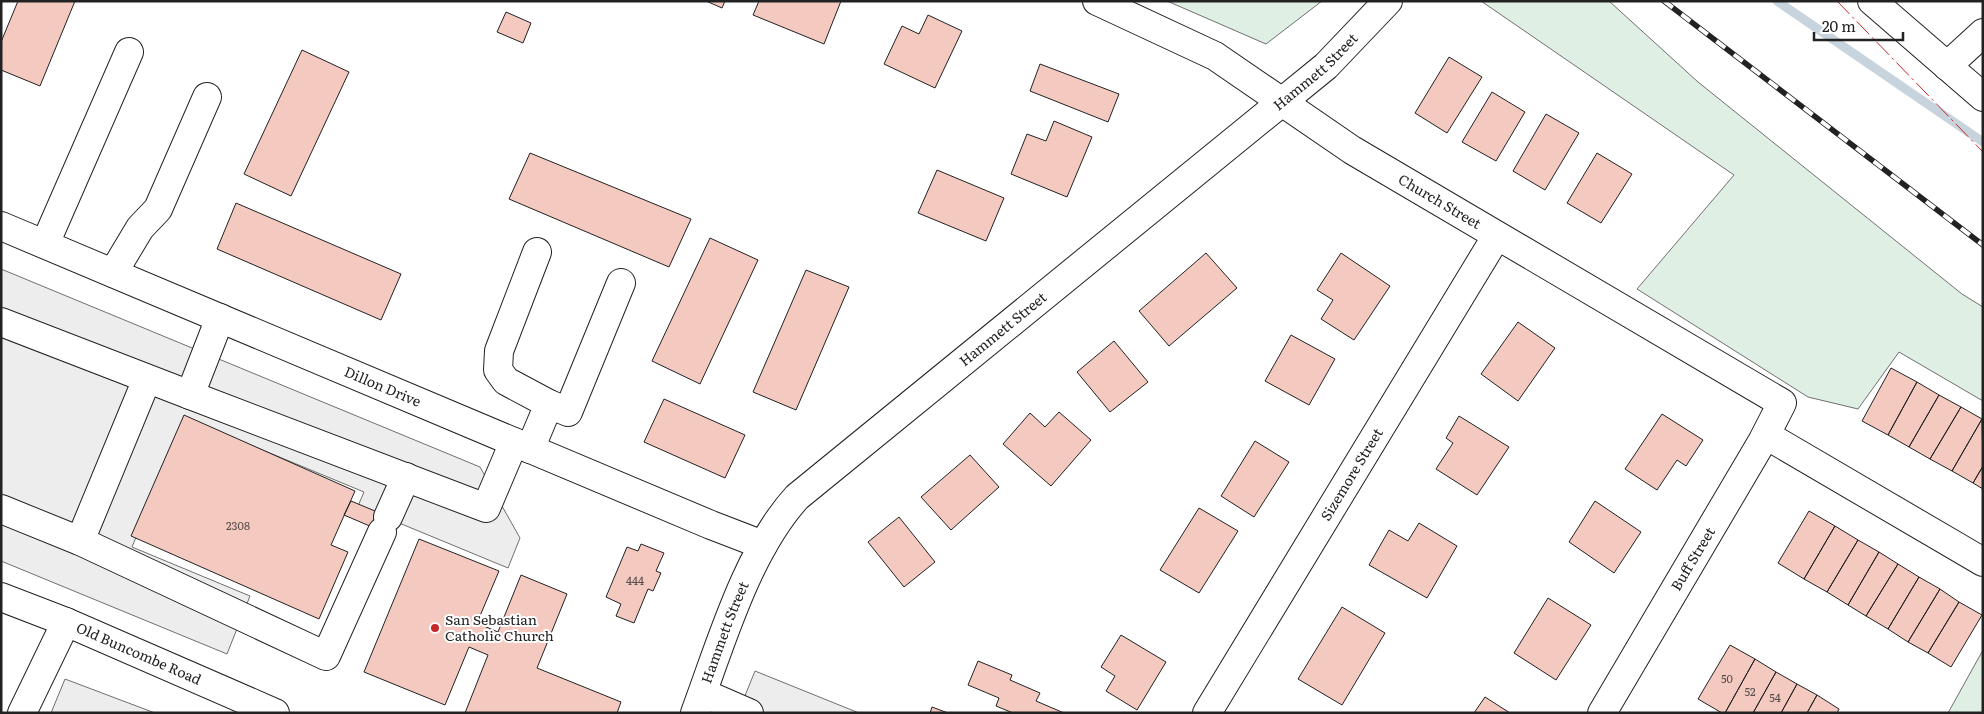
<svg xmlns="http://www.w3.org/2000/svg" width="1984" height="714" font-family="Literata,serif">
<rect width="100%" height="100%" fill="#fff"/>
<!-- green -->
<path fill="#e0efe3" stroke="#6f6f6f" d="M1167,1H1322L1266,44Z
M1481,1H1609L1698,82L1962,294L1983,307V401L1899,352L1858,409L1808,397L1637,289L1734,175Z
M1983,650V713H1948Z"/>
<!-- parking -->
<path fill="#ededed" stroke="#6f6f6f" d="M1,269L480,467L520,538L508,568L358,506L364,492L185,418L132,547L250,596L227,654L1,561Z
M755,671L859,713H738Z
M65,679L155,713H51Z"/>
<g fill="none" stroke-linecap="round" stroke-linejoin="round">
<!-- stream -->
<path stroke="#c7d3dd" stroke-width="9" d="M1777,1L1983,142"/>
</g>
<!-- building -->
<path fill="#f3c9c0" stroke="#222" d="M18,1H75L40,86L1,70V42Z
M706,1H725L722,8Z
M759,1H841L824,44L753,15Z
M506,12L531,23L523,43L497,32Z
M928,15L962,31L935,88L884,64L902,26L919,34Z
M302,50L349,72L291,196L244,174Z
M1449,57L1482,77L1447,133L1415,113Z
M1040,64L1119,94L1108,122L1030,91Z
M1492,92L1525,112L1496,161L1462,142Z
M1546,114L1579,133L1545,190L1513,171Z
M1054,121L1092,137L1067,197L1011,174L1027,134L1046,141Z
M530,153L691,219L669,267L509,199Z
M1597,153L1632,174L1601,223L1567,203Z
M937,170L1004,198L986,241L918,213Z
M236,203L401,274L381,320L217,249Z
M710,238L758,260L700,384L652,361Z
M1206,253L1237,288L1169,346L1139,311Z
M1341,253L1390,286L1354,340L1321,319L1333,300L1317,290Z
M806,270L849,287L796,410L753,392Z
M1518,322L1555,348L1518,401L1481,374Z
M1291,335L1335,359L1309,405L1265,381Z
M1114,341L1148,382L1110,412L1077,372Z
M1891,368L1917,382L1888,435L1862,421Z
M1917,382L1939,395L1909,447L1888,435Z
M1939,395L1961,407L1930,459L1909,447Z
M664,399L745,435L725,478L644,442Z
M1961,407L1982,419L1952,471L1930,459Z
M1059,412L1091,440L1051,486L1003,444L1030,413L1045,427Z
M1662,414L1703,440L1686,466L1677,460L1657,490L1625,469Z
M184,415L355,491L331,545L348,552L319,619L131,536Z
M1459,416L1509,447L1477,495L1436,469L1453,443L1446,438Z
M1982,419L1983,466L1973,483L1952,471Z
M1255,441L1289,462L1254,517L1221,496Z
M970,455L999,487L951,530L921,497Z
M1983,466V489L1973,483Z
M351,501L399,521L393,536L344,515Z
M1595,501L1641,532L1614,573L1569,542Z
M1199,508L1238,531L1199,593L1160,570Z
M1809,511L1835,526L1804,579L1778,563Z
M899,517L935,562L904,587L868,542Z
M1419,523L1457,546L1427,598L1369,565L1389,530L1408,541Z
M1835,526L1858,540L1827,592L1804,579Z
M419,539L499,571L477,623L498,632L521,575L567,594L537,668L621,702L617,713H465L488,655L469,647L445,705L364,672Z
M1858,540L1879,552L1848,605L1827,592Z
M641,544L664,553L656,571L661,573L653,591L648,589L634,623L616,616L621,604L606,597L627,547L638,551Z
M1879,552L1898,564L1866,616L1848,605Z
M1898,564L1919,577L1888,629L1866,616Z
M1919,577L1940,589L1908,642L1888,629Z
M1940,589L1959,602L1928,653L1908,642Z
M1548,598L1591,625L1556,680L1514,653Z
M1959,602L1982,615L1951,667L1928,653Z
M1342,607L1385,633L1342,705L1298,679Z
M1121,635L1166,662L1137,710L1106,691L1115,676L1101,667Z
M1730,645L1755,659L1725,713H1722L1698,699Z
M1755,659L1776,672L1753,713H1725Z
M978,661L1012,675L1010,680L1040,693L1036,701L1064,713H1013L996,706L999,698L968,685Z
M1776,672L1797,684L1781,713H1753Z
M1797,684L1817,695L1807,713H1781Z
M1817,695L1839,709L1837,713H1807Z
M1485,697L1510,713H1474Z
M932,707L948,713H930Z"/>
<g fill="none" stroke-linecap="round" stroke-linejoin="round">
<defs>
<g id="minor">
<path id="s1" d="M1097,1L1215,56L1352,150L1782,403L1763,440L1602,713"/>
<path d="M1872,1L1983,97"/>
<path d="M1947,66L1983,33"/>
<path id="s2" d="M1,226L711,525L763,545"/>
<path d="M45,244L129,52"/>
<path d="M537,252L499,351L498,370L506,381L549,404"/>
<path d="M113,273L140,228L158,209L207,97"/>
<path d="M220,318L190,395L486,508L514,442"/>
<path d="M1,322L190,395"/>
<path d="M1766,435L1983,562"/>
<path d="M530,449L549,404L568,412L621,283"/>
<path d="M1,509L80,541L326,656L382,532"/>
<path d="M388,517L406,477"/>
<path d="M80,541L147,379"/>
<path id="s3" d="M1,597L66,622L275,713"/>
<path d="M703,693L749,713"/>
<path d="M22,713L66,622"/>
<path id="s4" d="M695,713C721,643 747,552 797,497L1326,66L1388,1"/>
<path id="s5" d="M1207,713L1496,237"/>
</g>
</defs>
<!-- minor casing -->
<use href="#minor" stroke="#222" stroke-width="30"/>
<!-- minor -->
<use href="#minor" stroke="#fff" stroke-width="28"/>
<defs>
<path id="rail" d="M1664,1L1983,245"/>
</defs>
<!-- rail casing -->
<use href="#rail" stroke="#222" stroke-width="5.5"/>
<!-- rail -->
<use href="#rail" stroke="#fff" stroke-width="4" stroke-dasharray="11" stroke-linecap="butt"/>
<!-- power -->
<path stroke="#c62828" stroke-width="1" stroke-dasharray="18 4 2.5 4" stroke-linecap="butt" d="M1837,1L1983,152"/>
</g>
<!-- markers -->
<circle fill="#c62828" stroke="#fff" stroke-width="2" cx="435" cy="628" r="5"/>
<g text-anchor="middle" stroke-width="4" stroke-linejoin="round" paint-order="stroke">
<!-- number labels -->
<g font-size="11" fill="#564c4a">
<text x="238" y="530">2308</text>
<text x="635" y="585">444</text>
<text x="1727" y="683">50</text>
<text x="1750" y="696">52</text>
<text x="1775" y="702">54</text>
</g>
<!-- street labels -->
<g font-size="14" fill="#222" stroke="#fff">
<text dy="5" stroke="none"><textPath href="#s4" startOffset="911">Hammett Street</textPath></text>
<text dy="5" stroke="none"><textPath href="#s1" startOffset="398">Church Street</textPath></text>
<text dy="5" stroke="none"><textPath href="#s4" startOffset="506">Hammett Street</textPath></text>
<text dy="5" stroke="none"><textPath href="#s2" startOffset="414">Dillon Drive</textPath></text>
<text dy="5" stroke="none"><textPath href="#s5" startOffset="279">Sizemore Street</textPath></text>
<text transform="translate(1693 559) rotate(-59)" y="5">Buff Street</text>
<text dy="5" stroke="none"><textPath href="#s4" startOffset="86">Hammett Street</textPath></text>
<text dy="5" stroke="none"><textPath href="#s3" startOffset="149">Old Buncombe Road</textPath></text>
</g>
<!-- poi labels -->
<g font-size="14" fill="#222" stroke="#fff" text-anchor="start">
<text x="445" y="625">San Sebastian<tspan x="445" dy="16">Catholic Church</tspan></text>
</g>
</g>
<!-- border -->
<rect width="1984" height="714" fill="none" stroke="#222222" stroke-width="5"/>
<!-- scale -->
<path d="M1814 32v8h89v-8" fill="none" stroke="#222222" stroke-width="2.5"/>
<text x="1822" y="32" font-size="15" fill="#222222" stroke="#ffffff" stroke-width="4" paint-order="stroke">20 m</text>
</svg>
